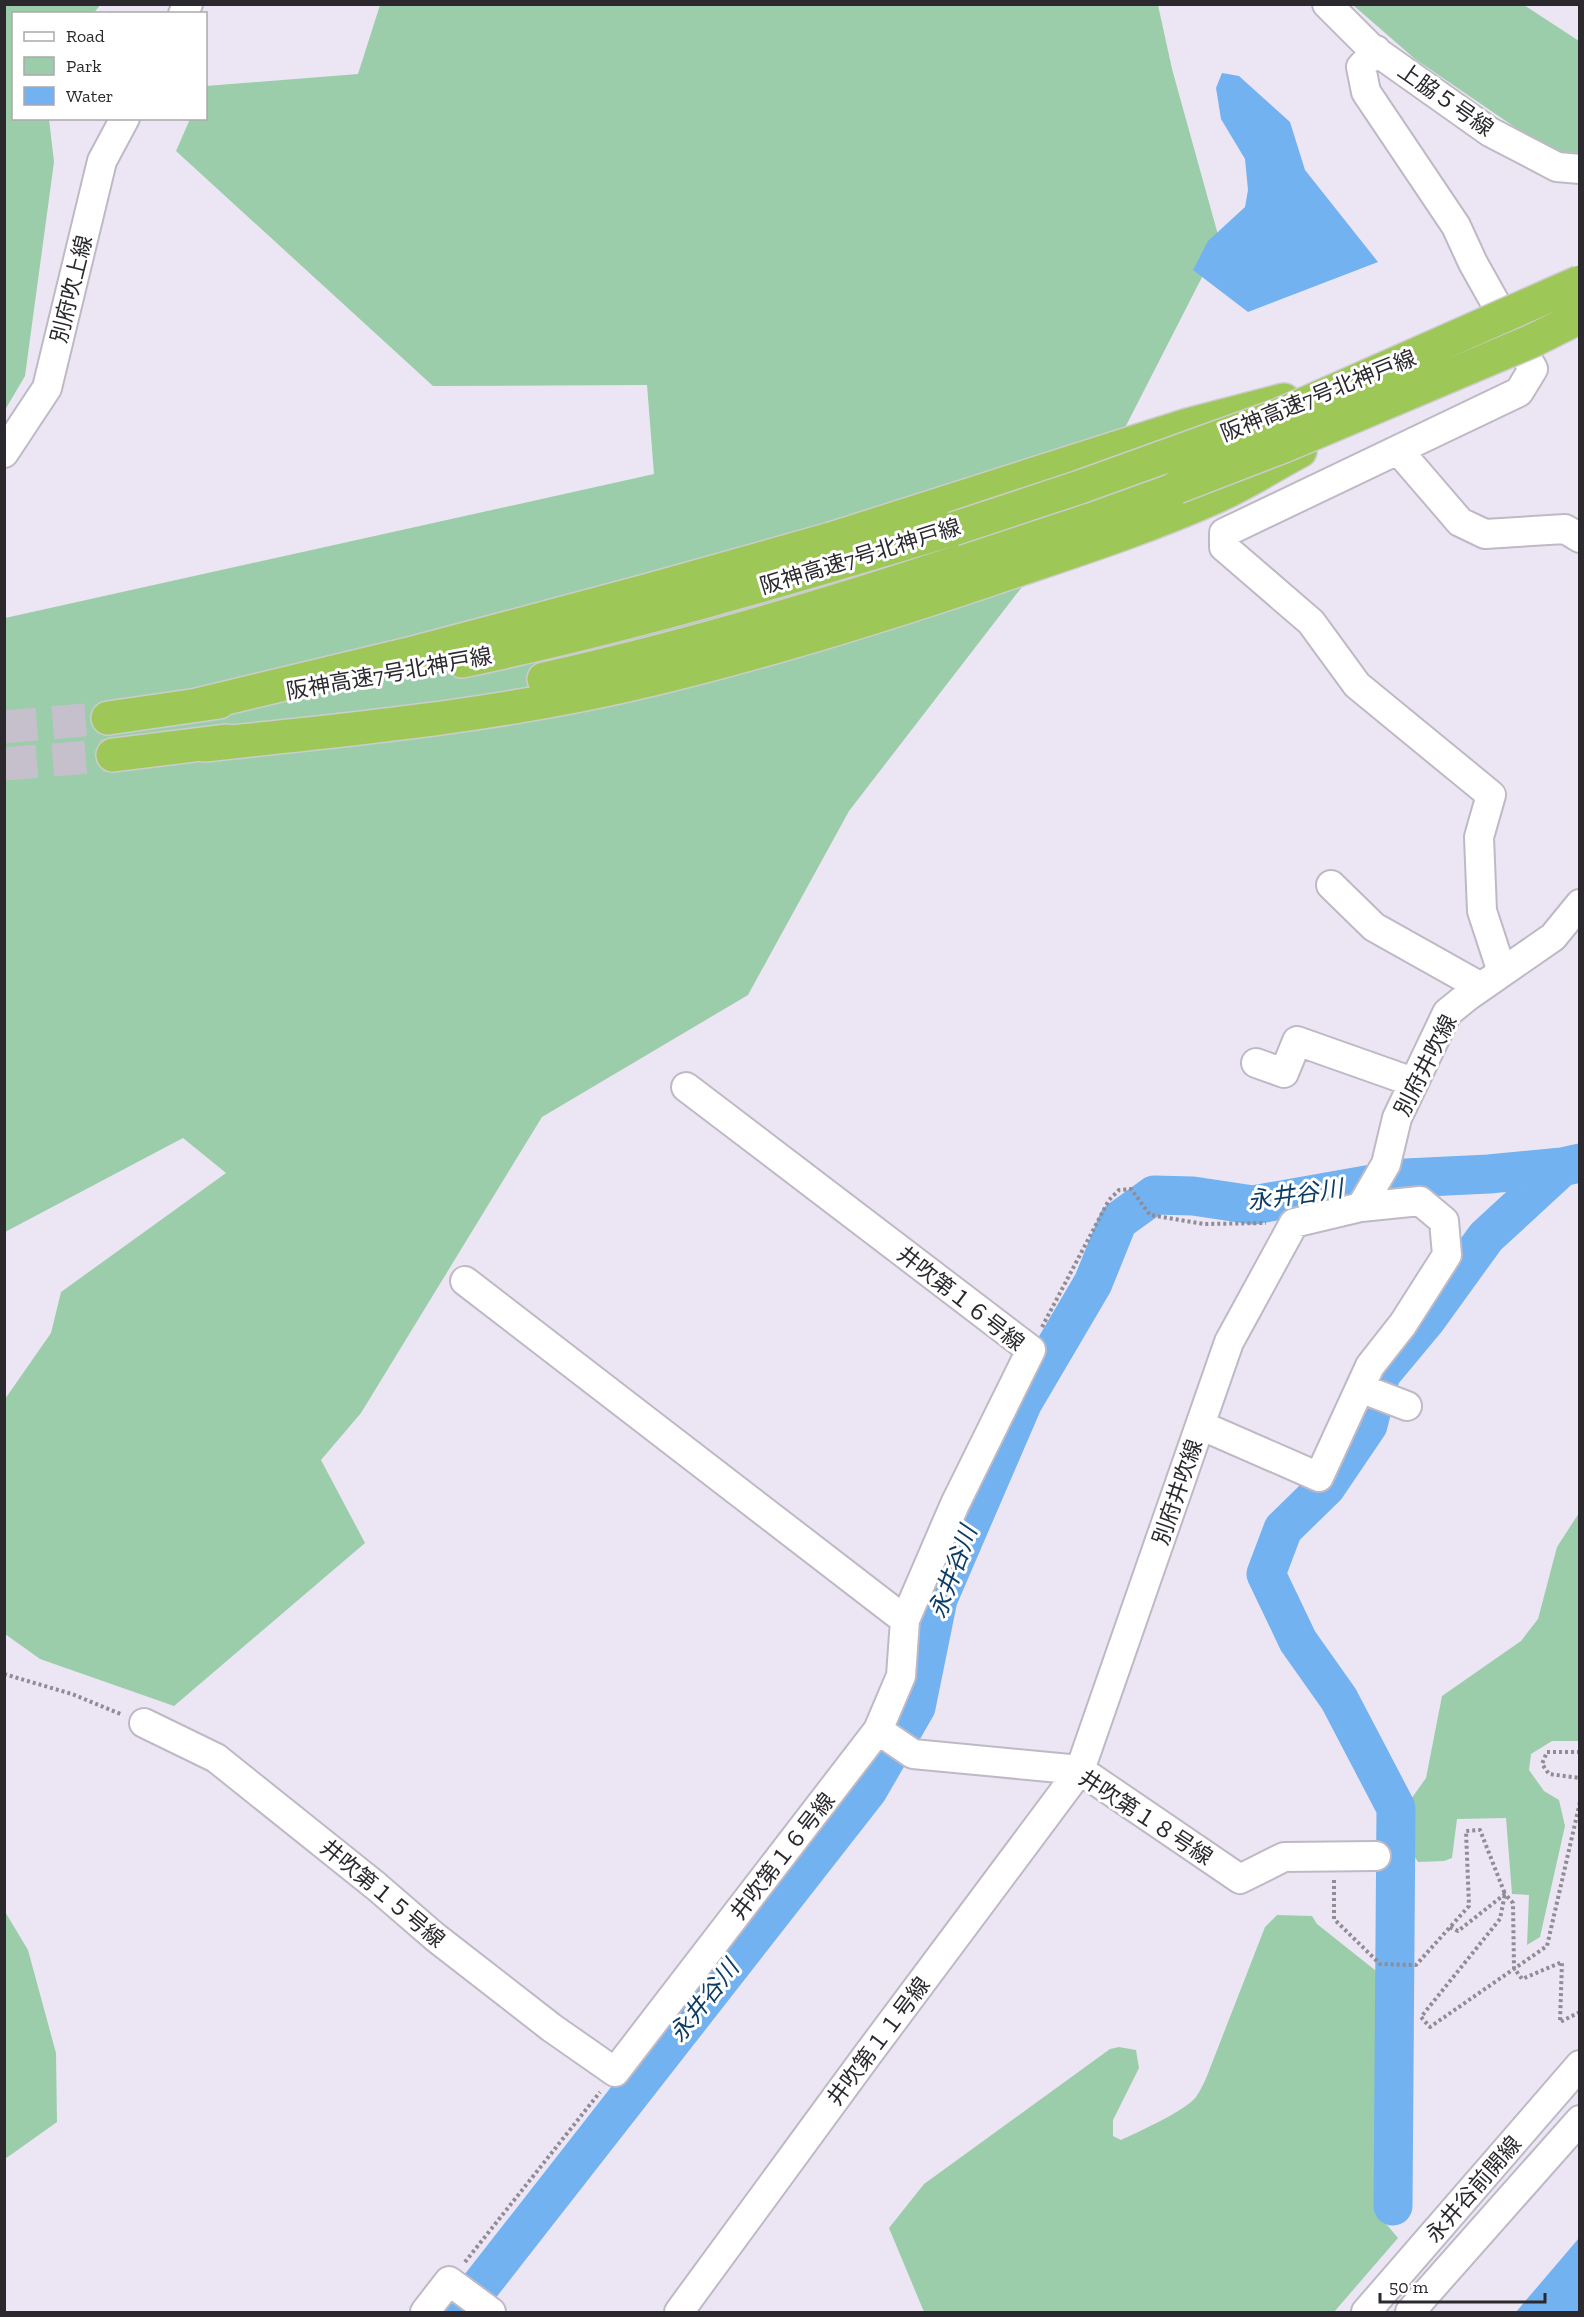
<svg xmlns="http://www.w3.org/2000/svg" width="1584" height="2317" font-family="'Zilla Slab','Noto Sans JP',serif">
<rect width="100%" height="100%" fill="#ece6f4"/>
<!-- green -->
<path fill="#9ccdaa" d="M5,4L100,5L94,13L14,14V118L49,119L54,162L25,376L5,410Z
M380,5H1158L1172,69L1220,242L1086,504L849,811L748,995L542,1117L361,1413L321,1460L365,1543L174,1706L40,1659L5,1634V1399L51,1333L61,1292L226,1173L183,1138L5,1232V618L654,474L647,385L433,386L176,151L190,119L206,118V86L358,74Z
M1353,5H1524L1579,41V157L1544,147L1415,59Z
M1579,1513V1741H1552L1531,1754L1529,1770L1544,1791L1559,1800L1565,1826L1540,1937L1527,1945L1529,1895L1512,1894L1506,1818L1457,1819L1452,1858L1444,1861L1418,1862L1409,1848L1406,1806L1426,1778L1442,1696L1521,1641L1538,1619L1557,1547Z
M4,1910L28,1950L56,2053L57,2122L5,2159Z
M1277,1915L1312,1916L1317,1924L1385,1978L1382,2219L1398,2238L1334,2312H924L889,2228L924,2184L1110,2049L1119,2047L1136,2050L1139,2068L1113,2120V2136L1121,2140C1138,2132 1185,2111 1196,2097C1200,2091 1204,2083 1207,2076L1265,1927Z"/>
<!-- water -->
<path fill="#72b2f1" d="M1222,73L1239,76L1290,122L1305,170L1378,262L1248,312L1193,270L1208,241L1245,207L1248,190L1245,159L1221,119L1216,88Z
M1579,2238V2312H1516Z"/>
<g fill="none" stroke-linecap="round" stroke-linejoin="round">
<!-- river -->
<path stroke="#72b2f1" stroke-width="39" d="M1393,2206L1396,1808L1339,1699L1298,1641L1266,1574L1283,1529L1326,1487L1368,1425L1381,1374L1426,1320L1486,1237L1562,1167
M460,2312L868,1790L916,1707L938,1599L1023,1402L1093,1283L1118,1221L1154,1195L1193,1196L1253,1205L1406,1178L1489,1174L1562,1167L1580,1163"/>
<!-- highway-tunnel -->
<path stroke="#c5c0cc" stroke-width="33" stroke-dasharray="33 16" stroke-linecap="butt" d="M4,727L108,718
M4,764L113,755"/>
<defs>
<path id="minor" d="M1327,4L1370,47L1490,132L1557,167L1580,169
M183,14L188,4
M1376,50L1361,67L1366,92L1456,226L1473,263L1501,313
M1398,450L1460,522L1485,534L1565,529L1580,538
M4,453L47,388L102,161L125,118
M1331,885L1374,927L1481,987
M1502,972L1482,911L1479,837L1491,795L1357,685L1311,622L1224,547V533L1519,392L1533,369L1516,339
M1256,1063L1284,1073L1297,1041L1413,1082
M1361,1207L1386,1164L1397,1118L1447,1013L1468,996L1553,937L1580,904
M465,1281L905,1620
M1360,1388L1407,1406
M144,1723L216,1758L376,1886L435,1937L552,2028L615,2072L878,1730L901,1676L905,1620L955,1504L1031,1350L686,1087
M878,1730L913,1754L1080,1770L1240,1879L1284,1857L1376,1856
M425,2312L449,2281L491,2312
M679,2312L868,2054L1080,1770L1229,1342L1294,1223L1361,1207L1420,1201L1444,1221L1447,1255L1403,1324L1370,1366L1319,1477L1200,1425
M1366,2312L1580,2065
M1410,2312L1580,2120"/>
<path id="highway" d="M462,661C628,626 790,578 953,529
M544,679C760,631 969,560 1177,487
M197,705L417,652L646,591L831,539L1188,425L1284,400
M108,718L219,702
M204,745C354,729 506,715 653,679C766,652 878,617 988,580C1064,554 1141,530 1215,497C1244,484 1272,466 1300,451
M113,755L226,741"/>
</defs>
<!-- minor casing -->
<use href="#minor" stroke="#bfb9c6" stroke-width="32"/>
<!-- highway casing -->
<use href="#highway" stroke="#cccccd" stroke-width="36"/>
<!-- path -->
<path stroke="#908b95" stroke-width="4" stroke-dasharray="3 3" stroke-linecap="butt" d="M1042,1327L1109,1200L1119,1190L1131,1189L1150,1215L1204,1224L1266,1223
M4,1674L72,1694L123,1715
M1580,1752H1547L1542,1764L1549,1774L1580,1778
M1334,1880V1919L1380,1964L1416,1965L1469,1906L1466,1831L1480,1830L1505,1894L1500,1919L1421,2017L1430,2027L1547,1946L1580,1802
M1450,1927L1458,1931L1505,1894L1513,1903L1514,1968L1522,1979L1562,1962L1560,2022L1580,2012
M465,2262L600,2092"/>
<!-- minor -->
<use href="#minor" stroke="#fff" stroke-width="28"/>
<!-- highway -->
<use href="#highway" stroke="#9dc757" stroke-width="33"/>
<defs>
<path id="highway-bridge" d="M1177,487L1286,445L1534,340L1580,317
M953,529L1080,487L1277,416L1580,282"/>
</defs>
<!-- highway-bridge casing -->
<use href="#highway-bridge" stroke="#cccccd" stroke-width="36" stroke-linecap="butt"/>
<!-- highway-bridge -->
<use href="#highway-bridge" stroke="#9dc757" stroke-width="33"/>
</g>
<g text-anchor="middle" stroke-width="6" stroke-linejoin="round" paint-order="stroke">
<!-- street labels -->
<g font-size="22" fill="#2b292e" stroke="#fff">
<text transform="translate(1446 99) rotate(35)" y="8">上脇５号線</text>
<text transform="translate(71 289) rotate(-76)" y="8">別府吹上線</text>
<text transform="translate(1318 395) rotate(-22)" y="8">阪神高速7号北神戸線</text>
<text transform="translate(860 556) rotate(-17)" y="8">阪神高速7号北神戸線</text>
<text transform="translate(389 673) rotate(-10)" y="8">阪神高速7号北神戸線</text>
<text transform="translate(1425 1065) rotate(-63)" y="8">別府井吹線</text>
<text transform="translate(961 1298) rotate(38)" y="8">井吹第１６号線</text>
<text transform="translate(1177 1492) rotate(-71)" y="8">別府井吹線</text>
<text transform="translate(1146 1817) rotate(33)" y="8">井吹第１８号線</text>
<text transform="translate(782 1856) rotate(-52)" y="8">井吹第１６号線</text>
<text transform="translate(383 1893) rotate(40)" y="8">井吹第１５号線</text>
<text transform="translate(878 2041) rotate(-53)" y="8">井吹第１１号線</text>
<text transform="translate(1473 2189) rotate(-49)" y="8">永井谷前開線</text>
</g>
<!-- water labels -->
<g font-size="24" font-style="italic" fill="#0d3c64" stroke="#fff">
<text transform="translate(1295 1195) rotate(-8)" y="8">永井谷川</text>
<text transform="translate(953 1572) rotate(-70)" y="8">永井谷川</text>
<text transform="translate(704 2001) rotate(-52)" y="8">永井谷川</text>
</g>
</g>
<!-- border -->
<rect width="1584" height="2317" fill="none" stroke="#2b292e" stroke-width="12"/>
<!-- legend -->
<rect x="12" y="12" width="195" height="108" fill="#ffffff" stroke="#aaa9ab" stroke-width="1.5"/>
<rect x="24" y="32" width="30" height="9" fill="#ffffff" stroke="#aaa9ab" stroke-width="1.5"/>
<text x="66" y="42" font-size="18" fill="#2b292e">Road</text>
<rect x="24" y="57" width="30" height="18" fill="#9ccdaa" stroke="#aaa9ab" stroke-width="1.5"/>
<text x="66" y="72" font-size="18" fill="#2b292e">Park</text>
<rect x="24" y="87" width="30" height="18" fill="#72b2f1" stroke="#aaa9ab" stroke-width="1.5"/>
<text x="66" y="102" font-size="18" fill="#2b292e">Water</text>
<!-- scale -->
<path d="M1380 2293v9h165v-9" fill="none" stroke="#2b292e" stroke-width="3"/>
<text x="1389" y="2293" font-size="18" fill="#2b292e" stroke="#ffffff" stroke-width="4.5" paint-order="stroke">50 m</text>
</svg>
